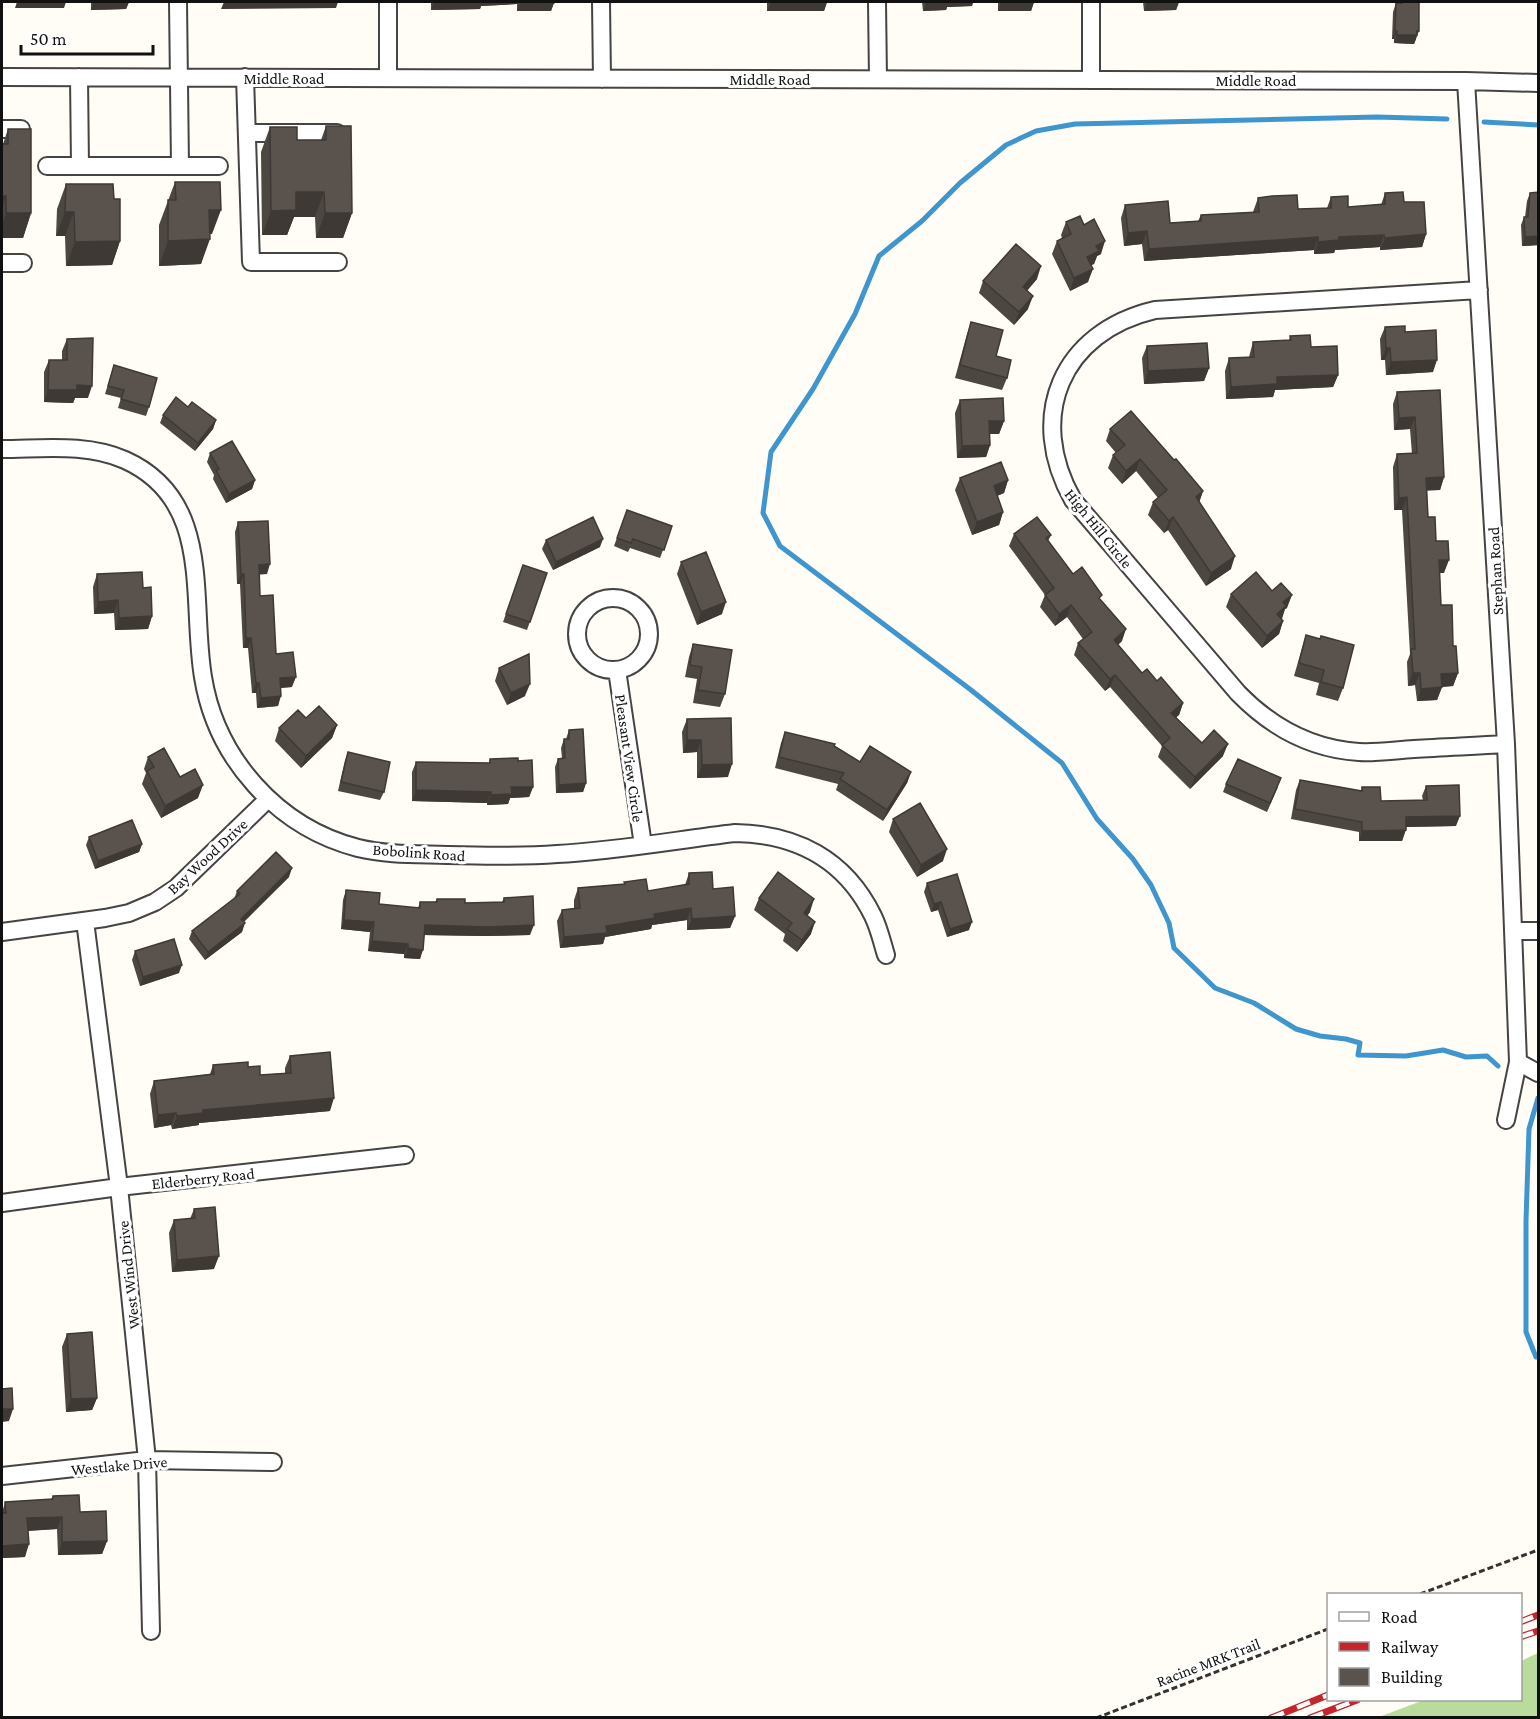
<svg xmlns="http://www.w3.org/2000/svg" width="1540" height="1719" font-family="'Crimson Pro',serif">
<rect width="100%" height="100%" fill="#fffdf5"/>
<!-- forest -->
<path fill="#b9dc9c" d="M1538,1653V1717H1379L1424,1700H1520L1521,1661Z"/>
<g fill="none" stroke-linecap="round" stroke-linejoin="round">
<!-- stream -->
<path stroke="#3f96cf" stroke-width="5" d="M1447,119L1377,117L1075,124L1036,131L1006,145L960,183L922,221L879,256L855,314L813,389L771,452L763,513L780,546L971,690L1062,763L1097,819L1133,859L1151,885L1169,923L1174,948L1215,988L1254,1003L1296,1029L1320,1036L1346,1039L1360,1043L1358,1055L1406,1056L1443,1050L1466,1057L1487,1056L1498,1066
M1484,122L1538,125
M1538,1098L1529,1129L1526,1221V1332L1536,1357H1538"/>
<defs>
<path id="minor" d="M178,2L180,166
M388,2V78
M601,2L602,79
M877,2L878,79
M1091,2V80
M2,77L1466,81L1538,83
M79,77L80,166
M245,77L251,262H338
M1466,81L1506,744L1518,1062L1506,1120
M2,129H21
M247,133H337
M47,166H219
M2,263H23
M1479,290L1155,310C1061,332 1026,417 1073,500L1238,693C1271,727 1310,749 1359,752C1377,753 1396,750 1414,749C1444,747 1475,746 1506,744
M2,449C42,449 87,443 125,460C214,500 190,599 203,677C216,758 277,827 358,848C387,855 417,854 447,855C484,856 520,857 557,854C616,851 676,840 735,833C796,834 845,859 873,916C879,928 882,942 886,955
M577 634a36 36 0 1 1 72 0a36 36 0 1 1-72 0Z
M617,670L643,845
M85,921L119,1187L147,1460L151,1631
M1513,931H1538
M2,932L105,918L129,913L155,902L176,888L268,799
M1518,1062L1538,1073
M2,1203L119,1187L405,1155
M2,1476L147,1460L273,1462"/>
</defs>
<!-- minor casing -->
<use href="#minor" stroke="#444" stroke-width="20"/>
<!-- path -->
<path stroke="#333" stroke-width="3" stroke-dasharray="6 3" stroke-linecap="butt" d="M1420,1594L1538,1550
M1096,1718L1328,1629"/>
<!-- minor -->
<use href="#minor" stroke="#fff" stroke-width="16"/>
<defs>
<path id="rail" d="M1520,1622L1538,1615
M1520,1637L1538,1631
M1271,1718L1328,1695
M1310,1718L1357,1700"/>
</defs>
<!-- rail casing -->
<use href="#rail" stroke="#c4262e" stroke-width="7"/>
<!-- rail -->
<use href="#rail" stroke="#fff" stroke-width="4.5" stroke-dasharray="14" stroke-linecap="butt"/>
</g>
<!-- wall -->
<path fill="#4d4742" d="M91,2H129L126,9L91,10Z
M431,2H554L551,11H517V4L481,6L480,9L431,10Z
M767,2H827L824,11H767Z
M922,2H973L972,6L947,7L946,10L923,11Z
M998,2H1034L1031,11H998Z
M1143,2H1179L1176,10L1144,11Z
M1399,2H1419L1416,39L1414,44L1394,43V39H1392L1393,12L1396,3H1399Z
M326,126L352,213L343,238H316L315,217H294L287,235H262L261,152L270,127L297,140H321Z
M8,129L31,213L23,238H2V144H3Z
M175,182L212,234H209L201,264L159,266V225Z
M66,184L120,241L112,265L66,266L65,236H56L57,209Z
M1539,192V245L1522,246L1521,225L1524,217H1525L1527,201L1530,193Z
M1385,193L1404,202L1426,234L1422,247L1380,250V247L1335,250L1334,253L1314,254V250L1144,261L1142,244L1124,246L1121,218L1125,205L1170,223L1198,221L1201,215L1253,212L1258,198L1298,209L1327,208L1331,197L1348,207L1381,205Z
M1066,222L1101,254L1097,256L1094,264L1091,265L1088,282L1070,291L1052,254L1057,241L1062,238L1061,235Z
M1037,279L1027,291L1028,309L1014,325L979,293L983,281Z
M971,322L996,356L1007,378L1002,390L955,378L967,334Z
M1385,327L1405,332L1433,372L1386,375L1385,360H1381L1380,339Z
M1290,336L1311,347L1338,375L1333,387L1275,390L1273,397L1226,399L1225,371L1229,358L1249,357L1253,342L1289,340Z
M67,339L88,398H75L73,403L44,402V372L49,360H62V351Z
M1147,346L1209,368L1204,381L1144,384L1142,358Z
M114,365L149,407L146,416L118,408L121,398L105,394Z
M1440,390L1444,477L1440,490H1427L1428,517L1436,541L1444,573H1440L1441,605L1453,646L1458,673L1453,686L1442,687L1437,700L1417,701L1415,685L1408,686L1407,662L1410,654L1402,510H1394L1393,467L1397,454H1412L1410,429L1394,430L1393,404L1397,392Z
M960,400L1004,421L999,434H990V445L986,457L957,458L955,413Z
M188,407L216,420L213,429L195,451L160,423L163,415Z
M1110,429L1174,460L1203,491L1199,502L1231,569L1206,586L1168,530L1164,533L1148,515L1153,502L1158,498L1136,471L1122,484L1108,468L1113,455L1116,453L1106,441Z
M210,453L255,480L252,489L226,503L213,479L214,475L207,462Z
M960,478L1008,480L1004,493L997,496L1003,512L999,525L972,535L955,490Z
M627,510L672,526L660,558L630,548L628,552L614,546Z
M238,522L267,574H259L260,596L276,654L292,687L281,688L278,706L257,708L256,693H252L248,648H243L240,584H237L235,532Z
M1014,534L1051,535L1048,541L1073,574L1100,599L1122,641L1118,645L1142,673L1157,681L1183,703L1179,715L1176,717L1202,743L1223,756L1190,789L1158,757L1162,746L1110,687L1105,691L1074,655L1078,643L1083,639L1067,617L1055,626L1040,607L1045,595L1009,546Z
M546,540L600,547L553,570L542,549Z
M681,562L722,614L697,625L677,574Z
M523,565L547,573L527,630L503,622Z
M97,574L143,588L152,616L148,629L115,630L114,613L94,614L93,587Z
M1231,594L1287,608L1285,609L1281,619L1283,621L1279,634L1262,648L1226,607Z
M1306,635L1343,688L1338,701L1316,695L1319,683L1294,676L1302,648Z
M693,644L725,694L720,707L693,703L697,679L685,677L689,657Z
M499,668L525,696L507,705L495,681Z
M306,718L337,725L332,738L301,768L275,741L279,728Z
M687,719L728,777L697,778V752L683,753L682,732Z
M569,730L586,783L583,792L556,793L555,767L558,759L562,758L561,748L564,739H566Z
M785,732L834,746L860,762L911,772L907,783L883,821L836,790L838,784L775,768L781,743Z
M348,752L384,792L380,800L338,791L345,760Z
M148,757L180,777L198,798L161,818L142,784L146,773L144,769Z
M490,759L518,761L533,787L529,797L510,798L508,804L487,805V803L412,801V772L416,762L489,763Z
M1300,780L1361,791L1362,787L1381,801L1423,800L1422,796L1426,786L1456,826L1406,827L1402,841H1359V832L1291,819L1296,790Z
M1226,784L1278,787L1267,812L1223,792Z
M893,819L943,861L917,877L889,832Z
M89,837L142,844L139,852L95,869L86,845Z
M689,873L713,889L735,916L730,928L687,930V920L652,925L651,929L605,937L603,944L560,948L557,921L562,910L574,908V900L578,888L624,884V882L648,891L685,885Z
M289,877L244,922L242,932L205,960L189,939L192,931L234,899L237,891Z
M927,883L969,930L947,937L938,910L931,912L924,892Z
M346,890L379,904L418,908L420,902H435L437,899L465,903L502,902L504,898L530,935L485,936L424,935L420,959L404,958V954L368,951L370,932L341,929L343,900Z
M759,898L810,912L807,916L811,934L797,952L783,941L785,934L754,910Z
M135,951L179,973L140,986L132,960Z
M290,1056L330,1111L199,1123V1125L172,1129L171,1125L154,1128L150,1094L154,1081L210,1074L213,1065L248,1067L260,1075L285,1073V1068Z
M194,1209L214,1269L172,1272L169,1233L174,1220L190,1219Z
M67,1334L97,1398L92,1410L66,1412L62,1347Z
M53,1496L80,1512L107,1541L102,1554L58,1555L57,1529L28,1531L25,1557L2,1558V1513L5,1502L51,1499Z"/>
<!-- shaded-wall -->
<path fill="#3f3936" d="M17,2H66L64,8H15Z
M94,2H129L126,9L91,10Z
M224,2H338L336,8L221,9Z
M434,2H518L517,4L481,6L480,9L431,10Z
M520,2L554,3L551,11H517Z
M771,2H827L824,11H767Z
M947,2H973L972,6L947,7L946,10L923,11L926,3Z
M1001,2H1034L1031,11H998Z
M1179,2L1176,10L1144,11L1147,3Z
M1395,31H1397L1394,39H1392Z
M1417,31H1419L1414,44L1394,43L1397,35Z
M296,192H324L315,217H294L287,235H262L271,211Z
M2,196H6L2,208Z
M209,210H221L212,234H200Z
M65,212H74L65,236H56Z
M6,213H31L23,238H2V225Z
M325,213H352L343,238H316Z
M1147,231L1142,244L1124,246L1128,233Z
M1426,234L1422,247L1380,250L1385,238Z
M1384,235L1380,247L1335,250L1334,253L1314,254L1318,242L1339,237Z
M1539,236V245L1522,246L1525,237Z
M1318,237L1314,250L1144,261L1149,249Z
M210,239L201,264L159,266L168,241Z
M120,241L112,265L66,266L75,242Z
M1105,241L1101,254L1097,256L1094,264L1082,269L1087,257L1096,246Z
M1041,266L1037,279L1018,300L1023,287Z
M1093,269L1088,282L1070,291L1074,278Z
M1033,296L1028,309L1014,325L1019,312Z
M1386,348H1390L1385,360H1381Z
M1437,360L1433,372L1386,375L1391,362Z
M1209,368L1204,381L1144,384L1148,371Z
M1338,375L1333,387L1275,390L1273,397L1226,399L1231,387L1277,377Z
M77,385L92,386L88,398H75L73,403L44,402L48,390Z
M1415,417L1410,429L1394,430L1399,418Z
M216,420L213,429L195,451L198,443Z
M989,421H1004L999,434H985Z
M990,445L986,457L957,458L962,446Z
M1140,459L1136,471L1122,484L1126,471Z
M1444,477L1440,490L1422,491L1426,478Z
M255,480L252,489L226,503L229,494Z
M1008,480L1004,493L989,499L994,486Z
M1203,491L1199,503L1196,497Z
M1407,497L1402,510H1394L1399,498Z
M1003,512L999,525L972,535L977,522Z
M1173,517L1168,530L1164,533L1169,521Z
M603,539L600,547L553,570L556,562Z
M1235,556L1231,569L1206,586L1211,573Z
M1439,560H1449L1444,573H1435Z
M270,564L267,574L255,575L259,565Z
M241,574H244L240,584H237Z
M1292,595L1287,608L1285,609L1282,619L1277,614L1283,602Z
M118,600L114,613L94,614L98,602Z
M726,602L722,614L697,625L701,612Z
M1071,605L1067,617L1055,626L1059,614Z
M152,616L148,629L115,630L119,618Z
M1283,621L1279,634L1262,648L1267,636Z
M1126,629L1122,641L1109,652L1114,640Z
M246,638H251L248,648H243Z
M1413,673H1420L1415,685L1408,686Z
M1458,673L1453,686L1436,687L1441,674Z
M1115,675L1110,687L1105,691L1110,679Z
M296,677L292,687L276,688L280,678Z
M256,683H259L256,693H252Z
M530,684L525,696L507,705L511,693Z
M1442,687L1437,700L1417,701L1421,689Z
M281,696L278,706L257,708L261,698Z
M1183,703L1179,715L1167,725L1171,713Z
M337,725L332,738L301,768L306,756Z
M687,740H701L697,752L683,753Z
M1228,744L1223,756L1190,789L1195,777Z
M732,764L728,777L697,778L702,765Z
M911,772L907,783L883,821L887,810Z
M586,783L583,792L556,793L559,785Z
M203,785L198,798L161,818L165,806Z
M511,787H533L529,797L510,798L508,804L487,805L491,795Z
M416,790L491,792L487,803L412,801Z
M1460,816L1456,826L1402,827L1406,817Z
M1406,830L1402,841H1359L1362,831Z
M142,844L139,852L95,869L98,861Z
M947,849L943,861L917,877L921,865Z
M292,868L289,877L238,927L241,919Z
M814,899L810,912L799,926L804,913Z
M941,902L938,910L931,912L934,904Z
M691,908L687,920L652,925L651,929L605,937L603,944L560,948L564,937L654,914Z
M735,916L730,928L687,930L692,919Z
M344,920L374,922L370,932L341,929Z
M815,922L811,934L797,952L802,940Z
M972,922L969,930L947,937L950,929Z
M245,923L242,932L205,960L208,952Z
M425,925H534L530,935L485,936L422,935Z
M372,941L408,944L404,954L368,951Z
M408,948L423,950L420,959L404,958Z
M182,965L179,973L140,986L143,977Z
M334,1098L330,1111L199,1123V1125L172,1129L177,1116L203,1110Z
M176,1113L171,1125L154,1128L158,1115Z
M219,1256L214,1269L172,1272L177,1260Z
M97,1398L92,1410L66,1412L71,1399Z
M2,1409H13L9,1421L2,1422Z
M62,1517L57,1529L23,1531L27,1518Z
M107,1541L102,1554L58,1555L62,1542Z
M29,1544L25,1557L2,1558V1546Z"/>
<!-- building -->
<path fill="#5a524d" stroke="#3f3936" stroke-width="1.5" d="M520,2H554V3Z
M926,2H948L926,3Z
M1147,2H1179L1147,3Z
M1402,2H1419V31H1417V35H1397V31H1395L1396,3H1402Z
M326,126H351L352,213H325L324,192H296V210L271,211L270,127H297V140H326Z
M8,129H31V213H6V196H2V144H8Z
M175,182H220L221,210H209L210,239L168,241V200H176Z
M66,184H113L114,199H120V241L75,242L74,212H65Z
M1403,192L1404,202H1424L1426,234L1385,238L1384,235L1339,237V240L1318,242V237L1149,249L1147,231L1128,233L1125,205L1168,201L1170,223L1201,221V215L1259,212L1258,198L1272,196L1297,195L1298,209L1331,208V197L1348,196V207L1385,204V193Z
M1539,192V236L1525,237L1524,217H1528L1530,193Z
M1080,216L1084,225L1094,219L1105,241L1096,246L1099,251L1087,257L1093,269L1074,278L1057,241L1071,234L1066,222Z
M1016,244L1041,266L1023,287L1033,296L1019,312L983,281Z
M971,322L1003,330L996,356L1011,360L1007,378L960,365Z
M1405,326V332L1436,330L1437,360L1391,362L1390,348H1386L1385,327Z
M1310,335L1311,347L1337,346L1338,375L1277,377V384L1231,387L1229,358L1254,357L1253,342L1291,340L1290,336Z
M93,338L92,386L77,385V390H48L49,360H67V339Z
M1207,343L1209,368L1148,371L1147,346Z
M114,365L157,378L149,407L121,399L124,390L108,386Z
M1440,390L1444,477L1426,478L1428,517H1435L1436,541H1448L1449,560H1439L1441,605H1452L1453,646H1456L1458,673L1441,674L1442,687L1421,689L1420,673H1413L1411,649H1415L1407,497L1399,498L1397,454L1417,453L1415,417L1399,418L1397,392Z
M176,397L188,407L192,402L216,420L198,443L163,415Z
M1003,398L1004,421H989L990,445L962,446L960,400Z
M1131,411L1174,460L1176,459L1203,491L1196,497L1235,556L1211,573L1173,517L1169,521L1153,502L1167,490L1140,459L1126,471L1113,455L1125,445L1110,429Z
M232,441L255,480L229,494L216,470L219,469L210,453Z
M1001,462L1008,480L994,486L1003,512L977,522L960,478Z
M627,510L672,526L664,550L633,539L631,543L617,538Z
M593,517L603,539L556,562L546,540Z
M1037,517L1051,535L1046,538L1073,574L1082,567L1102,595L1099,598L1126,629L1114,640L1142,673L1147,669L1157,681L1161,677L1183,703L1171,713L1202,743L1214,730L1228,744L1195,777L1162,745L1170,738L1115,675L1110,679L1078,643L1092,632L1071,605L1059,614L1045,595L1054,588L1014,534Z
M268,521L270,564L259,565L260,596L273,595L276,654L293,652L296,677L280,678L281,696L261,698L259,683H256L251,638H246L244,574H241L238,522Z
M706,552L726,602L701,612L681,562Z
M523,565L547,573L530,622L506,614Z
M142,572L143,588L151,587L152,616L119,618L118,600L98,602L97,574Z
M1256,572L1272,591L1281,583L1292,595L1283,602L1286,606L1277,614L1283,621L1267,636L1231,594Z
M1306,635L1320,639L1321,636L1354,645L1343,688L1321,682L1324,670L1299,663Z
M693,644L732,650L725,694L698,690L702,667L690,665Z
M529,654L530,684L511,693L499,668Z
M319,706L337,725L306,756L279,728L298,710L306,718Z
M731,718L732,764L702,765L701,740H687V719Z
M583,729L586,783L559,785L558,759L565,758L564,739H569V730Z
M785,732L835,744L834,746L860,762L870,746L911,772L887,810L840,779L844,773L779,757Z
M164,748L180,777L195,769L203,785L165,806L147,771L154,767L148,757Z
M348,752L390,762L384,792L341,782Z
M518,758V761L532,760L533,787H511L512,794L491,795V792L416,790V762L490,763V759Z
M1238,759L1281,778L1270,803L1226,784Z
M1300,780L1362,791V787H1380L1381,801L1427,800L1426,786L1459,785L1460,816L1406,817V830L1362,831V822L1295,809Z
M920,803L947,849L921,865L893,819Z
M132,820L142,844L98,861L89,837Z
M276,852L292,868L241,919L245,923L208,952L192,931L240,894L237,891Z
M712,872L713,889L733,887L735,916L692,919L691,908L654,914L655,918L606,926L607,933L564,937L562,910L580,908L578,888L625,884L624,882L646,879L648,891L689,884V873Z
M778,872L814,899L804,913L815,922L802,940L787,929L792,923L759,898Z
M957,874L972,922L950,929L941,902L934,904L927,883Z
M346,890L380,893L379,904L420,908V902H437V899H465V903L504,902V898L533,896L534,925L488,927L425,925L423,950L408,948V944L372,941L374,922L344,920Z
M174,939L182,965L143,977L135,951Z
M330,1052L334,1098L203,1110V1113L177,1116L176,1113L158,1115L154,1081L214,1074L213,1065L248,1062V1067L260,1066V1075L291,1073L290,1056Z
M215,1207L219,1256L177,1260L174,1220L195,1218L194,1209Z
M92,1332L97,1398L71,1399L67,1334Z
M12,1388L13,1409H2V1389Z
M79,1495L80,1512L106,1511L107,1541L62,1542V1517L27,1518L29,1544L2,1546V1513H6L5,1502L53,1499V1496Z"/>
<g text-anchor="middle" stroke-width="6" stroke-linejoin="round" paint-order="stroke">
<!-- street labels -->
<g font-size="16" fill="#111" stroke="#fff">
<text x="284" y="84">Middle Road</text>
<text x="770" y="85">Middle Road</text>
<text x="1256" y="86">Middle Road</text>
<text transform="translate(1099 528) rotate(51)" y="6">High Hill Circle</text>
<text transform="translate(1495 571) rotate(-93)" y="6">Stephan Road</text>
<text transform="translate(630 758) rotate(82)" y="6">Pleasant View Circle</text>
<text transform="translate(419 852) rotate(4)" y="6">Bobolink Road</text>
<text transform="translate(207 856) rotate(-43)" y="6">Bay Wood Drive</text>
<text transform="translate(203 1178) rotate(-6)" y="6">Elderberry Road</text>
<text transform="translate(128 1275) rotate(-96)" y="6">West Wind Drive</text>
<text transform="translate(119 1465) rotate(-5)" y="6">Westlake Drive</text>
<text transform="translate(1208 1662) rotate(-21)" y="6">Racine MRK Trail</text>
</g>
</g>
<!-- border -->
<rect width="1540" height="1719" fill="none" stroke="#111111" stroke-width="6"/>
<!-- legend -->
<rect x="1327" y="1593" width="195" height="108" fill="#ffffff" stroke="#a0a0a0" stroke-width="1.5"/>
<rect x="1339" y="1612" width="30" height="9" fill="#ffffff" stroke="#a0a0a0" stroke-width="1.5"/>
<text x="1381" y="1623" font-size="18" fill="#111111">Road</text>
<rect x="1339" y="1642" width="30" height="9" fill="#c4262e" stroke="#a0a0a0" stroke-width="1.5"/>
<text x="1381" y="1653" font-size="18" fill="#111111">Railway</text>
<rect x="1339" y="1668" width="30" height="18" fill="#5a524d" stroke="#a0a0a0" stroke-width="1.5"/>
<text x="1381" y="1683" font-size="18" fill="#111111">Building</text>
<!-- scale -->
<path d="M21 45v9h132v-9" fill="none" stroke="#111111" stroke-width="3"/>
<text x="30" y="45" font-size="18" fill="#111111" stroke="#ffffff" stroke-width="4.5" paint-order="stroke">50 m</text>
</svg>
